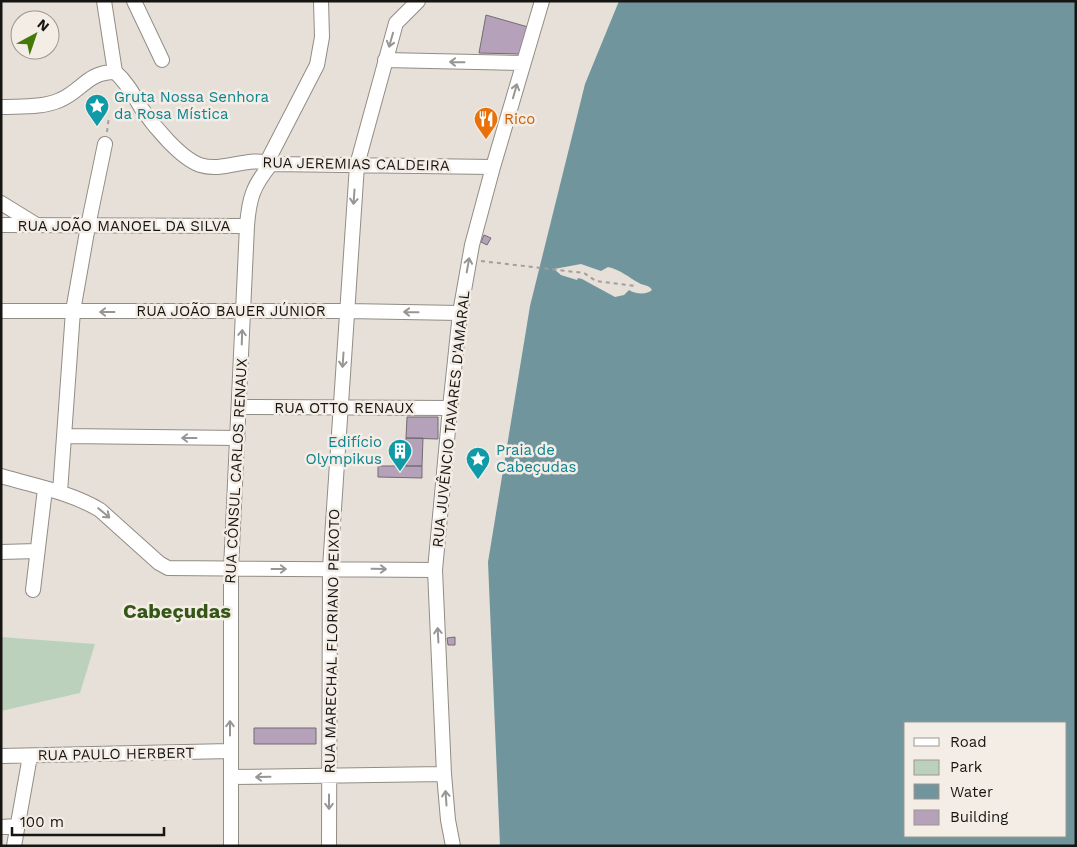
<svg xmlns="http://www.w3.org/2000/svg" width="1077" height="847" font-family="'Work Sans',sans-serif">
<rect width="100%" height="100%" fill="#e6e0d9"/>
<!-- green -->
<path fill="#bcd1bc" d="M1,637L95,644L80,693L1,711Z"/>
<!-- water -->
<path fill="#70959c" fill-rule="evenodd" d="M619,1H1076V846H500L488,562L530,306L585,84ZM581,264L601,271L608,267C621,270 628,277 639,283C644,286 648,284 652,290C647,295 635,294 629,290L624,295L615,297L582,279L578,278L577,280L561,275L554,269ZM906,723H1066V836H906Z"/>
<!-- building -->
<path fill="#b6a1ba" stroke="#716c73" d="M486,15L528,27L521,54L479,53Z
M484,235L491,238L487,245L481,242Z
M407,417H438V439L406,438Z
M406,438H423L422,466H406Z
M378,466H422V478L378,477Z
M455,637V645H448L447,638Z
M254,728H316V744H254Z"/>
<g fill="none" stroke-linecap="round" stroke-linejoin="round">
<defs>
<path id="minor" d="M104,1L115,72
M134,1L162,60
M385,60L523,63
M1,107C21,106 42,108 60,100C82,91 87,72 115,72C127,82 134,96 142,109C154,126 180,158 200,165C224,173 249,155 271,164L493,167
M271,164L269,158L317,65L322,37L321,1
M1,203L35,224
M1,225L247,226
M1,311H347L460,313
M239,407L450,408
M66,436L238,438
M1,476C34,486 70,492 100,510L159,563L168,568L435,570
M60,492L73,311L88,226L105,144
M1,552L37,551
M33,590L45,489
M1,756L230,751
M231,777L444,774
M1,827L17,826
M14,846L30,756
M231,846V569L247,226C249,198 253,186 271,164
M329,846L330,568L357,165L396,23L418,1
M453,846L448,820L444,774L435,570L450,408L460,313L472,245L493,167L542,1"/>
</defs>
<!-- minor casing -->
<use href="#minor" stroke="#928c86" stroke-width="16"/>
<!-- path -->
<path stroke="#a39e99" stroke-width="2" stroke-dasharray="4 4" stroke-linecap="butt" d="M107,132L109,116
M481,261L584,273L596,281L635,286"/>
<!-- minor -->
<use href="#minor" stroke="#fff" stroke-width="14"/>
</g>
<!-- one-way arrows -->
<defs><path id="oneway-shaft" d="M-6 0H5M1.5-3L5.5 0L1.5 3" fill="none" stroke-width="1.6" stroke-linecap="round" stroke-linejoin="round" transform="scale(1.25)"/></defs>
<g stroke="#979694">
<use href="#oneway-shaft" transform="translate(391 40) rotate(106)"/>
<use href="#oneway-shaft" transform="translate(457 62) rotate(-179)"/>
<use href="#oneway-shaft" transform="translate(515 91) rotate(-74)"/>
<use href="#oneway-shaft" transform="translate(354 197) rotate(94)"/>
<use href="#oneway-shaft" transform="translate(468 265) rotate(-80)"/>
<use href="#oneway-shaft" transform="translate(107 312) rotate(-180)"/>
<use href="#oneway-shaft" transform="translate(411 312) rotate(-179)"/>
<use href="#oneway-shaft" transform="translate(242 337) rotate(-88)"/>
<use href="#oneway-shaft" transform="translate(343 360) rotate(94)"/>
<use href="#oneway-shaft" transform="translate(189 438) rotate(-180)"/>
<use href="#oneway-shaft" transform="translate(104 513) rotate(40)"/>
<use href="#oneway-shaft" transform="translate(279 569)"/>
<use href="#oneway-shaft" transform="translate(379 569) rotate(1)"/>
<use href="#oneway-shaft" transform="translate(438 635) rotate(-93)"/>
<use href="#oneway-shaft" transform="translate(230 728) rotate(-90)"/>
<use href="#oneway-shaft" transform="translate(263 777) rotate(179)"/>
<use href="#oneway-shaft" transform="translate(446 798) rotate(-94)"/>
<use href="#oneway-shaft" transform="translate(329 802) rotate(90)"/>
</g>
<!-- icons -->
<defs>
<symbol id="sight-pin" viewBox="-11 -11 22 30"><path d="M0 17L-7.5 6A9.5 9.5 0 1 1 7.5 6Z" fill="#0f9aa8" stroke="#f4ede6"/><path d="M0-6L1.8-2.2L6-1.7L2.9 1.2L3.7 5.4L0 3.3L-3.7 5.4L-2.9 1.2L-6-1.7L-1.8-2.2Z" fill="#fff"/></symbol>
<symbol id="restaurant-pin" viewBox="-11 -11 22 30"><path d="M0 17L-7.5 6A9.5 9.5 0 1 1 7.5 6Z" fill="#e8710a" stroke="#f4ede6"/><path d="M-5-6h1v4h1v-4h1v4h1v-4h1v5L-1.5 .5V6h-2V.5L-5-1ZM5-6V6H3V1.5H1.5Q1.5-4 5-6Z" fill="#fff"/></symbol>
<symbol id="building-pin" viewBox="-11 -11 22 30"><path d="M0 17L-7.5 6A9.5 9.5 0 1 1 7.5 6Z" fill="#0f9aa8" stroke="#f4ede6"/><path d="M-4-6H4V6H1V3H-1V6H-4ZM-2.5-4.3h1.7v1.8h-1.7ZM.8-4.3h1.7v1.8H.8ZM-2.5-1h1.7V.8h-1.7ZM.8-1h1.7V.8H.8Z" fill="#fff"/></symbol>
</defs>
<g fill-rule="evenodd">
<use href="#sight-pin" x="83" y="92" width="28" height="38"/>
<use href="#restaurant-pin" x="472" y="105" width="28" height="38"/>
<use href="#building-pin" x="386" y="437" width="28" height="38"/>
<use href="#sight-pin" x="464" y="445" width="28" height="38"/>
</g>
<g text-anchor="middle" stroke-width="5" stroke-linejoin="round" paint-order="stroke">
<!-- culture labels -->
<g font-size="15" fill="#0d838f" stroke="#f4ede6" text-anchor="start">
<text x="114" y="102">Gruta Nossa Senhora<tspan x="114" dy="17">da Rosa Mística</tspan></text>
<text x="382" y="447" text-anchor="end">Edifício<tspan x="382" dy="17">Olympikus</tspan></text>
<text x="496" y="455">Praia de<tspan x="496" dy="17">Cabeçudas</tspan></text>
</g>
<!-- food labels -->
<g font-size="15" fill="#c56008" stroke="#f4ede6" text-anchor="start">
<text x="504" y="124">Rico</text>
</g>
<!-- street labels -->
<g font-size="15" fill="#171512" stroke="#f4ede6">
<text transform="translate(356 164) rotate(1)" y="5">RUA JEREMIAS CALDEIRA</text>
<text x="124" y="231">RUA JOÃO MANOEL DA SILVA</text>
<text x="231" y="316">RUA JOÃO BAUER JÚNIOR</text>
<text x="344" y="413">RUA OTTO RENAUX</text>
<text transform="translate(451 419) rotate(-84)" y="5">RUA JUVÊNCIO TAVARES D'AMARAL</text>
<text transform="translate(236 471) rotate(-87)" y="5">RUA CÔNSUL CARLOS RENAUX</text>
<text transform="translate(332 641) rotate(-89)" y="5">RUA MARECHAL FLORIANO PEIXOTO</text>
<text transform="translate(116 754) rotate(-1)" y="5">RUA PAULO HERBERT</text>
</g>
<!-- district labels -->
<g font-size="20" font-weight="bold" fill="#345718" stroke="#f4ede6">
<text x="177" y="618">Cabeçudas</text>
</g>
</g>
<!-- border -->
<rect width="1077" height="847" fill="none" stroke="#171512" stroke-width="5"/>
<!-- legend -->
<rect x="904" y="722" width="162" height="115" fill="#f4ede6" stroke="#9c9791"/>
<rect x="914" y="738" width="25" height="8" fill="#ffffff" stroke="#9c9791"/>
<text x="950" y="747" font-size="15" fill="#171512">Road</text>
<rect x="914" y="760" width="25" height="15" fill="#bcd1bc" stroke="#9c9791"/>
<text x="950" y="772" font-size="15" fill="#171512">Park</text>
<rect x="914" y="784" width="25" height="15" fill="#70959c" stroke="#9c9791"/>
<text x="950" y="797" font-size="15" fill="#171512">Water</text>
<rect x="914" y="810" width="25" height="15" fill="#b6a1ba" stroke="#9c9791"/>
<text x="950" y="822" font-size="15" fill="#171512">Building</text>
<!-- north arrow -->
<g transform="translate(35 35) rotate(40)"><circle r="24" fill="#f4ede6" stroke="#9c9791"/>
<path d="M0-4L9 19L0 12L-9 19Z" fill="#437909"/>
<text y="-8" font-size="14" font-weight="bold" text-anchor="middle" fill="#171512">N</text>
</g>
<!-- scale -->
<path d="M12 827v8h152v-8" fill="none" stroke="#171512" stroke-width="2.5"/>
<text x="20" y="827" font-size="15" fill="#171512" stroke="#f4ede6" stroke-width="4" paint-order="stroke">100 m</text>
</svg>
